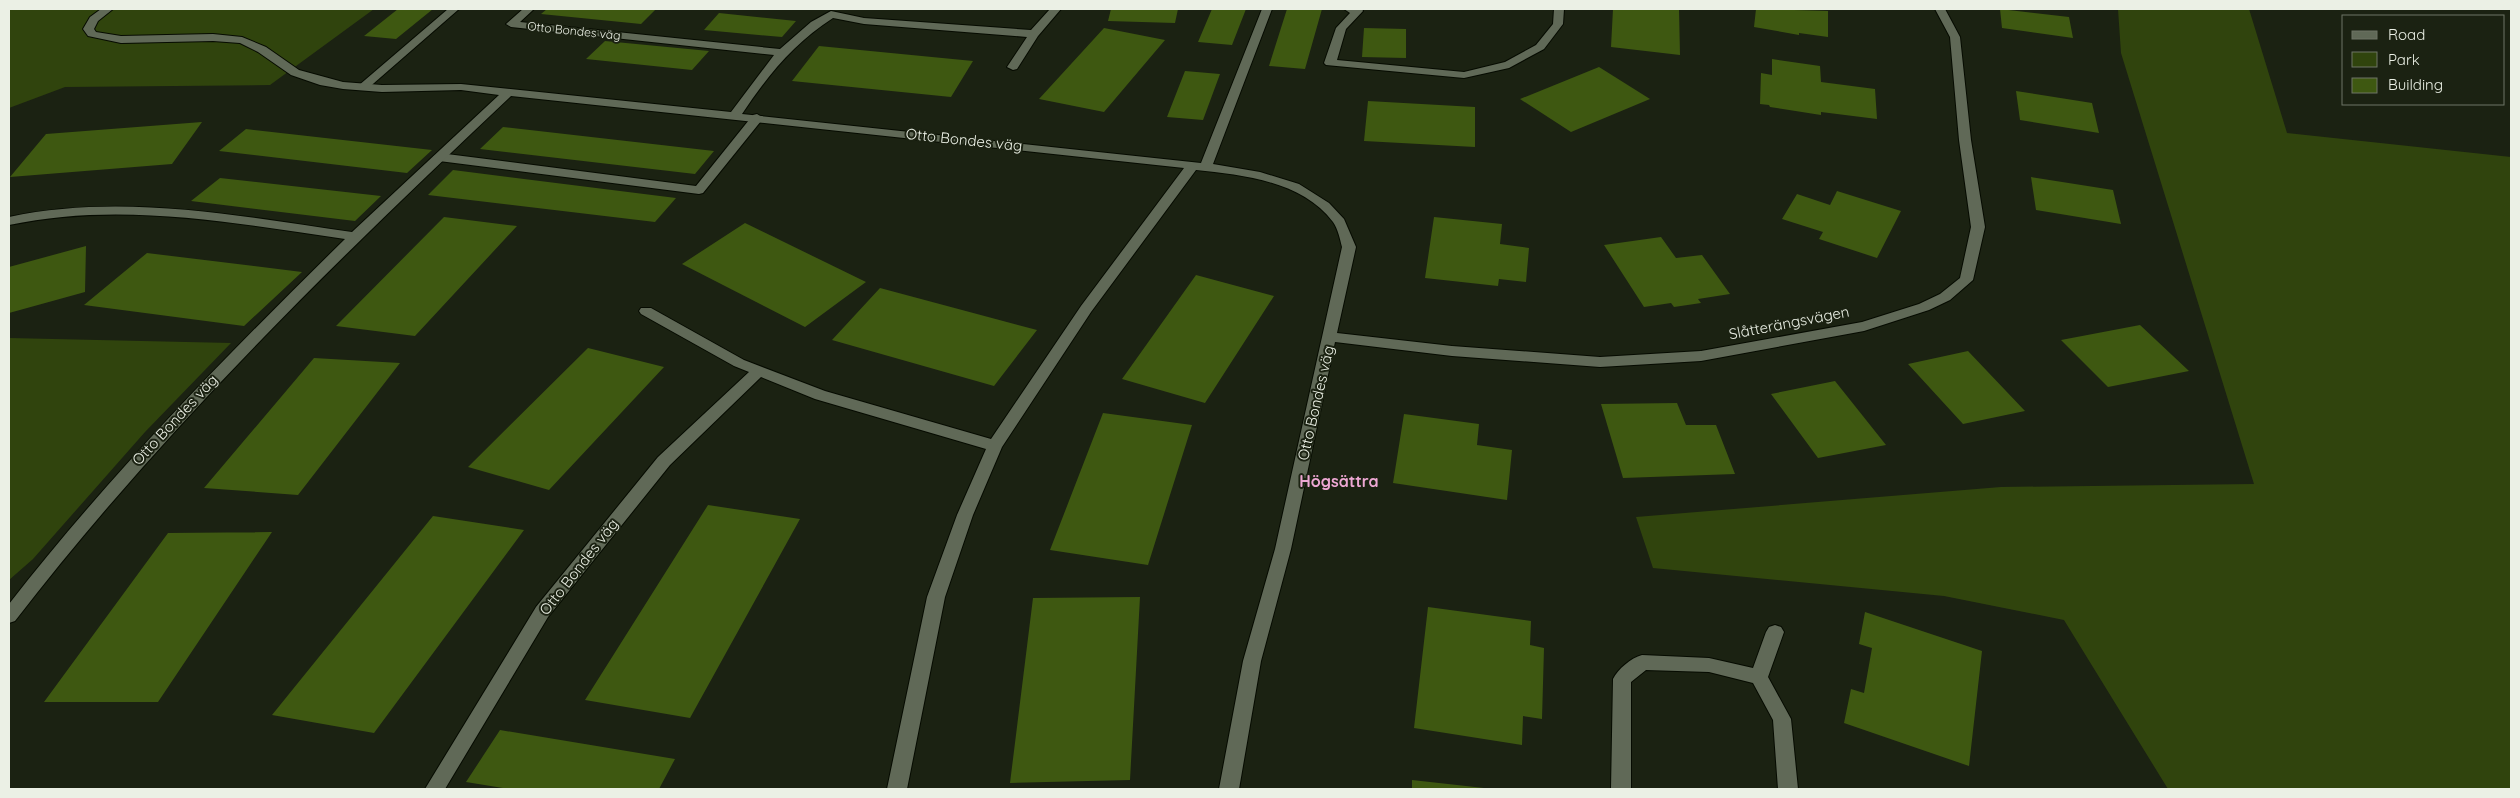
<svg xmlns="http://www.w3.org/2000/svg" width="2520" height="798" font-family="Quicksand,sans-serif">
<rect width="100%" height="100%" fill="#1b2212"/>
<!-- green -->
<path fill="#30440d" d="M9,9H374L270,85L65,87L9,108Z
M2118,9H2249L2287,133L2511,157V789H2168L2064,620L1944,596L1653,568L1636,517L2001,487L2254,484L2121,53Z
M9,338L231,343L145,432L33,559L9,580Z"/>
<!-- building -->
<path fill="#3e5811" d="M398,9H433L396,39L364,36Z
M547,9H656L641,24L541,14Z
M1111,9H1178L1175,23L1108,21Z
M1212,9H1246L1232,45L1198,42Z
M1287,9H1322L1305,69L1269,66Z
M1613,9H1679L1680,55L1611,47Z
M1756,9L1828,11V37L1799,33V35L1754,27Z
M2000,9L2069,17L2073,38L2002,28Z
M719,13L796,21L782,37L704,30Z
M1104,28L1165,40L1104,112L1039,99Z
M1364,28L1406,29V58L1362,57Z
M605,41L709,51L692,70L586,59Z
M819,46L973,61L951,97L792,81Z
M1772,59L1820,66L1821,82L1875,89L1877,119L1821,112V115L1770,107L1769,105L1760,104L1761,73L1772,75Z
M1599,67L1650,99L1571,132L1520,99Z
M1185,71L1220,74L1203,120L1167,117Z
M2016,91L2092,103L2099,133L2020,120Z
M1368,101L1475,107V147L1364,141Z
M202,122L172,164L10,177L46,134Z
M503,127L714,151L695,174L480,149Z
M246,129L432,150L407,173L219,151Z
M453,170L676,198L655,222L428,195Z
M2031,177L2113,190L2121,224L2036,210Z
M220,178L381,196L355,221L191,201Z
M1837,191L1901,211L1877,258L1819,239L1823,232L1782,219L1797,194L1830,205Z
M444,217L517,226L415,336L336,326Z
M1434,217L1502,224L1500,244L1529,248L1526,282L1499,279L1498,286L1425,278Z
M745,223L866,282L805,327L682,264Z
M1661,237L1676,258L1702,255L1730,294L1698,299L1701,303L1674,307L1671,303L1644,307L1604,245Z
M86,246L85,292L9,313V267Z
M147,253L302,272L244,326L84,305Z
M1196,275L1274,296L1205,403L1122,379Z
M880,288L1037,330L994,386L832,340Z
M2140,325L2189,371L2108,387L2061,340Z
M588,348L664,367L549,490L468,467Z
M1968,351L2025,411L1963,424L1908,364Z
M314,358L400,363L298,495L204,488Z
M1835,381L1886,445L1818,458L1771,394Z
M1677,403L1686,425H1716L1735,474L1623,478L1601,404Z
M1103,413L1192,425L1148,565L1050,550Z
M1404,414L1479,424L1477,445L1512,450L1507,500L1393,483Z
M708,505L800,519L690,718L585,700Z
M433,516L524,530L374,733L272,715Z
M272,532L158,702H44L168,533Z
M1140,597L1130,780L1010,783L1033,598Z
M1428,607L1531,621L1530,645L1544,648L1542,719L1523,716L1522,745L1414,728Z
M1865,612L1982,651L1969,766L1844,723L1851,689L1864,693L1872,648L1859,644Z
M500,730L675,759L659,789H509L466,782Z
M1412,780L1484,788V789H1412Z"/>
<g fill="none" stroke-linecap="round" stroke-linejoin="round">
<defs>
<path id="lane" d="M448,9H459L366,90H358V86Z
M757,114L763,118L761,121L703,193L699,194L439,161L433,157L439,153L696,186L753,115Z"/>
<path id="street" d="M101,9H113L98,21L94,29L96,32L121,36L213,34L242,37L266,47L299,70L343,82L382,85L461,84L731,112L774,55L511,27L506,24L523,9H534L520,22L780,49L811,22L831,11L864,18L1031,30L1050,9H1061L1038,36L1017,69L1013,70L1007,67L1027,37L864,24L833,18C794,43 768,75 742,114L1201,163L1262,9H1272L1213,164L1260,172L1299,184L1329,203L1344,219L1356,247L1337,333L1452,346L1600,357L1701,351L1862,322L1919,304L1940,294L1960,278L1971,227L1959,140L1950,37L1935,9H1945L1960,37L1971,140L1985,227L1973,280L1950,300L1929,310L1864,331L1701,361L1600,367L1452,356L1335,342L1291,549L1261,661L1239,789H1219L1243,661L1275,549L1342,247C1340,239 1338,229 1333,222C1302,181 1243,175 1196,170L1091,312L1002,447L973,515L945,597L907,789H887L927,597L957,515L986,449L815,399L761,377L670,465L548,617L445,789H425L536,607L658,457L749,372L734,366L641,314L639,311L641,308H651L744,360L825,391L991,439L1081,306L1184,168L511,96C335,262 163,429 15,621L9,623V604C111,473 227,355 345,239C233,223 121,201 9,225V217C123,193 238,216 352,232L499,95L461,90L382,92L343,89L320,85L291,75L258,52L240,43L213,41L121,43L88,36L83,29L90,17Z
M1344,9H1362L1363,11L1346,29L1337,60L1464,72L1505,62L1536,45L1553,24L1554,9H1564L1563,24L1544,49L1509,68L1464,78L1326,65L1324,63L1336,28L1350,13Z
M1775,625L1781,627L1784,632L1768,677L1791,719L1798,789H1778L1773,720L1753,683L1709,672L1646,670L1631,682V789H1611L1613,679C1618,669 1631,658 1642,655L1709,658L1753,668L1766,632L1769,627Z"/>
</defs>
<!-- lane casing -->
<use href="#lane" stroke="#060b01" stroke-width="2"/>
<!-- street casing -->
<use href="#street" stroke="#060b01" stroke-width="2"/>
<!-- lane -->
<use href="#lane" fill="#606957" fill-rule="evenodd"/>
<!-- street -->
<use href="#street" fill="#606957" fill-rule="evenodd"/>
</g>
<g text-anchor="middle" stroke-width="4" stroke-linejoin="round" paint-order="stroke">
<!-- far-street labels -->
<g font-size="12" fill="#ebf0e5" stroke="#1b2212">
<text transform="translate(574 31) rotate(6)" y="4">Otto Bondes väg</text>
</g>
<!-- street labels -->
<g font-size="15" fill="#ebf0e5" stroke="#1b2212">
<text transform="translate(964 140) rotate(6)" y="5">Otto Bondes väg</text>
<text transform="translate(1789 323) rotate(-11)" y="5">Slåtterängsvägen</text>
<text transform="translate(1316 403) rotate(-77)" y="5">Otto Bondes väg</text>
<text transform="translate(175 420) rotate(-47)" y="5">Otto Bondes väg</text>
<text transform="translate(579 567) rotate(-52)" y="5">Otto Bondes väg</text>
</g>
<!-- neighbourhood labels -->
<g font-size="16" font-weight="bold" fill="#eda7d3" stroke="#1b2212">
<text x="1339" y="487">Högsättra</text>
</g>
</g>
<!-- border -->
<rect width="2520" height="798" fill="none" stroke="#ebf0e5" stroke-width="20"/>
<!-- legend -->
<rect x="2342" y="15" width="162" height="90" fill="#1b2212" stroke="#6e7466"/>
<rect x="2352" y="31" width="25" height="8" fill="#606957" stroke="#6e7466"/>
<text x="2388" y="40" font-size="15" fill="#ebf0e5">Road</text>
<rect x="2352" y="52" width="25" height="15" fill="#30440d" stroke="#6e7466"/>
<text x="2388" y="65" font-size="15" fill="#ebf0e5">Park</text>
<rect x="2352" y="78" width="25" height="15" fill="#3e5811" stroke="#6e7466"/>
<text x="2388" y="90" font-size="15" fill="#ebf0e5">Building</text>
</svg>
